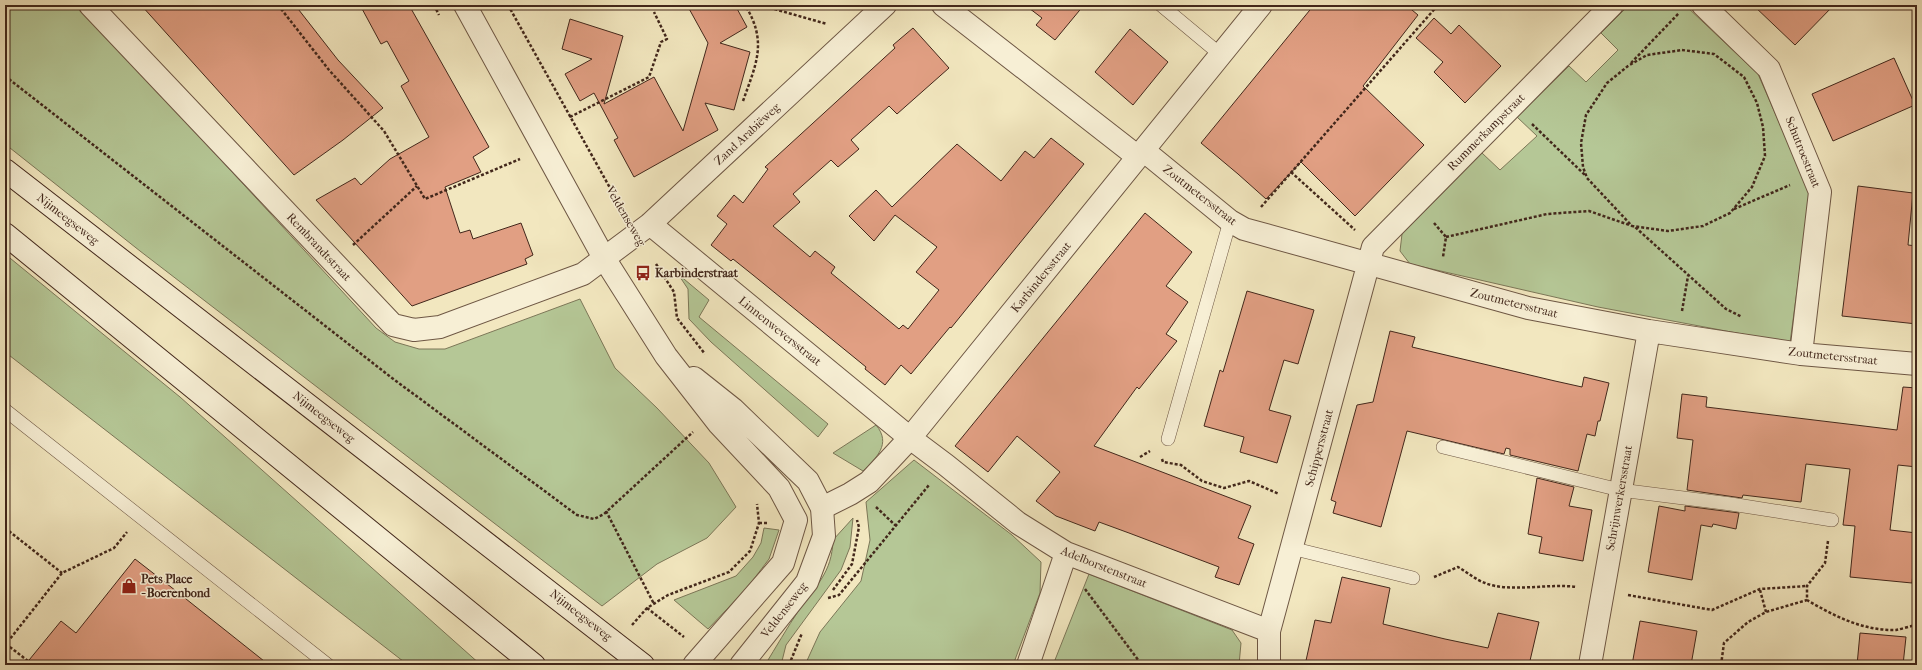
<svg xmlns="http://www.w3.org/2000/svg" width="1922" height="670" font-family="'IM FELL French Canon',serif">
<rect width="100%" height="100%" fill="#f2e7bf"/>
<filter id="stains"><feTurbulence type="fractalNoise" baseFrequency=".005" numOctaves="4"/><feColorMatrix values="0 0 0 0 .2 0 0 0 0 .09 0 0 0 0 .02 0 0 0 .5 -.17"/></filter>
<radialGradient id="worn" r=".72"><stop offset=".6" stop-color="#630" stop-opacity="0"/><stop offset="1" stop-color="#630" stop-opacity=".3"/></radialGradient>
<!-- green -->
<path fill="#b5c796" stroke="#7c7758" d="M5,5H78L376,328L395,342L419,349H445L580,299L615,368L657,408L709,463L736,507L707,538L657,564L602,606L140,251L5,144Z
M1629,5H1685L1758,74L1810,193L1790,343L1598,307L1410,264L1400,251L1402,234L1482,153L1500,170L1537,136L1517,117L1569,66L1586,82L1618,50L1601,33Z
M5,254L180,397L481,665H408L5,352Z
M678,274L709,300L699,317L828,424L818,437L711,342L689,319L688,289Z
M876,425C892,444 876,458 863,471L833,453Z
M914,460L1012,535L1041,562L1040,593L1013,665H805L820,632L861,581L870,540L866,502Z
M853,518L850,547L841,570L786,645L781,665H765C776,647 787,628 799,610C816,585 832,573 833,540Z
M764,528L779,530L769,559L747,588L708,629L674,600L736,576L753,557L761,543Z
M1089,574L1232,630L1241,643L1239,665H1053Z"/>
<!-- building -->
<path fill="#e19f83" stroke="#42271b" d="M141,5H295L338,60L383,108L343,140L294,175Z
M360,5H409L489,147L473,157L481,172L445,187L460,233L470,230L473,239L521,223L533,255L525,259L527,264L412,306L316,200L355,178L361,185L390,159L429,137L401,86L409,81L387,41L381,44Z
M687,5H735L747,27L720,43L750,52L734,110L705,103L718,130L634,177L614,140L618,138L594,93L580,101L565,74L592,59L562,49L570,19L623,36L604,104L654,77L683,131L708,43Z
M1025,5H1084L1055,40L1036,25L1042,18Z
M1314,5H1406L1418,15L1363,86L1424,145L1355,216L1301,162L1266,199L1238,174L1201,143Z
M1753,5H1834L1795,45Z
M1434,18L1451,34L1459,25L1501,66L1465,103L1434,72L1443,62L1416,38Z
M913,28L949,68L897,114L889,106L851,140L859,149L838,167L831,160L793,194L800,202L773,226L810,257L815,251L835,267L831,273L899,329L903,325L908,329L939,290L916,272L937,247L895,215L874,241L849,216L876,190L892,207L957,144L1001,181L1025,151L1034,158L1051,138L1084,164L968,307L951,328L950,327L911,374L901,365L885,385L865,369L866,367L753,275L733,259L731,261L711,245L727,224L717,216L734,195L743,203L768,169L765,167L895,48L893,45Z
M1130,29L1168,62L1133,105L1095,72Z
M1894,58L1915,105L1833,141L1812,94Z
M1858,186L1913,193L1908,245L1917,246V324L1842,316Z
M1145,213L1192,252L1166,286L1188,302L1166,334L1177,341L1139,389L1137,387L1094,446L1251,506L1238,538L1254,544L1239,585L1215,577L1219,567L1129,533L1099,522L1095,531L1056,516L1036,501L1060,472L1017,436L988,472L955,446Z
M1247,291L1314,310L1298,364L1284,360L1269,410L1291,416L1277,463L1240,452L1244,437L1204,426L1220,370L1223,372Z
M1390,331L1415,337L1412,347L1555,381L1582,387L1584,377L1609,383L1600,421H1598L1595,436L1587,434L1578,471L1510,455V449L1506,448L1504,454L1407,431L1381,527L1333,513L1336,502L1331,500L1357,405L1373,402Z
M1903,387L1917,388V467L1898,465L1890,530L1917,533L1912,583L1850,577L1855,526L1843,525L1850,469L1806,464L1801,502L1743,495L1742,498L1687,490L1693,440L1677,438L1682,394L1707,397L1706,407L1897,430Z
M1537,478L1574,487L1569,506L1592,510L1583,561L1539,553L1542,537L1528,534Z
M1659,506L1685,511V506L1739,513L1736,529L1713,524L1712,527L1701,525L1692,580L1648,572Z
M135,559L171,587L269,665H25L61,621L76,633Z
M1342,577L1390,588L1383,624L1445,639L1488,648L1498,613L1539,622L1529,665H1305L1315,620L1331,623Z
M1640,621L1697,631L1691,665H1632Z
M1860,633L1906,637L1903,665H1857Z"/>
<g fill="none" stroke-linecap="round" stroke-linejoin="round">
<defs>
<path id="service" d="M1161,5L1221,55
M5,410L328,665
M1168,439L1230,221
M1443,447L1620,490L1731,504L1832,520
M1291,548L1413,578"/>
<path id="minor" d="M90,5L393,325L414,330L440,327L583,274L650,224L885,5
M943,5L1138,157
M1703,5L1769,69L1820,192L1801,354
M1143,150L1230,221L1244,229L1528,308L1649,331L1801,354L1917,364
M650,224L910,438L946,465L1018,523L1066,553L1269,631V665
M822,508L850,494L869,482L910,438L1261,5
M1269,631L1373,247L1612,5
M1028,665L1066,553
M1590,665L1649,331"/>
<path id="tertiary" d="M465,5L604,258L666,356L719,424L779,488L796,520L783,563L694,665
M694,378L733,409L808,481L822,508L824,536L807,582L741,665"/>
<path id="secondary" d="M5,170L643,665
M5,234L534,665"/>
</defs>
<!-- service casing -->
<use href="#service" stroke="#6e5744" stroke-width="14"/>
<!-- minor casing -->
<use href="#minor" stroke="#6e5744" stroke-width="24"/>
<!-- tertiary casing -->
<use href="#tertiary" stroke="#6e5744" stroke-width="24"/>
<!-- secondary casing -->
<use href="#secondary" stroke="#42271b" stroke-width="24"/>
<!-- path -->
<path stroke="#42271b" stroke-width="2.5" stroke-dasharray="3 2" stroke-linecap="butt" d="M278,5L329,70L384,131L425,199L520,159
M434,5L439,15
M508,5L624,213
M760,5L827,24
M1682,50L1714,54L1744,77L1757,103L1763,127L1765,156L1752,187L1730,213L1703,226L1668,231L1632,226L1587,178L1583,167L1581,143L1586,115L1607,83L1628,66L1647,55Z
M1631,63L1679,13
M5,76L392,378L577,515L594,519L604,514L693,432
M743,101C756,64 768,42 745,5
M570,117L649,77L661,42L667,39L654,12
M1532,124L1586,176
M1291,172L1355,230
M1261,207L1438,5
M1734,209L1790,185
M1434,223L1446,237L1443,257
M1446,237L1547,214L1589,211L1635,227L1726,309L1742,317
M353,245L417,186
M656,264L674,292L677,318L705,354
M1682,311L1688,276
M1140,457L1150,451
M1162,459L1163,462L1181,465L1202,481L1224,488L1249,481L1279,494
M876,507L895,525
M606,511L654,604
M759,523H769
M5,528L62,573
M1828,541L1825,563L1807,586V600C1834,616 1863,631 1896,630C1902,629 1910,626 1917,625
M1434,577L1458,567C1467,572 1476,580 1485,583C1510,593 1549,583 1577,587
M1085,589L1142,665
M833,590L852,564L859,527L857,520
M1760,590L1766,612
M1628,595L1712,610L1760,589L1807,586
M828,598L839,595L929,485
M647,608L684,637
M632,625L647,608L668,595L729,572L750,551L759,523L757,504
M28,661L6,644L62,573L114,548L127,532
M789,665L802,633
M1721,665L1724,643L1748,622L1766,612L1807,600"/>
<!-- service -->
<use href="#service" stroke="#f7efd5" stroke-width="13"/>
<!-- minor -->
<use href="#minor" stroke="#f7efd5" stroke-width="22"/>
<!-- tertiary -->
<use href="#tertiary" stroke="#f7efd5" stroke-width="22"/>
<!-- secondary -->
<use href="#secondary" stroke="#f7efd5" stroke-width="22"/>
</g>
<!-- icons -->
<defs>
<symbol id="bus-bare" viewBox="-9 -9 18 18"><path d="M-5-6H5V4H4V6H2V4H-2V6H-4V4H-5ZM-3.5-4V0h7V-4ZM-3.5 1.2v1.5H-2V1.2ZM2 1.2v1.5H3.5V1.2Z" fill="#8f2418" stroke="#f7efd5" stroke-width="2.5" paint-order="stroke"/></symbol>
<symbol id="shop-bare" viewBox="-9 -9 18 18"><path d="M-5-2.5h2.3a2.7 3.5 0 0 1 5.4 0H5L5.5 6h-11ZM-1.5-2.5h3a1.5 2.3 0 0 0-3 0Z" fill="#8f2418" stroke="#f7efd5" stroke-width="2.5" paint-order="stroke"/></symbol>
</defs>
<g fill-rule="evenodd">
<use href="#bus-bare" x="632" y="262" width="22" height="22"/>
<use href="#shop-bare" x="118" y="575" width="22" height="22"/>
</g>
<g text-anchor="middle" stroke-width="3" stroke-linejoin="round" paint-order="stroke">
<!-- street labels -->
<g font-size="12" fill="#42271b" stroke="#f7efd5">
<text transform="translate(1486 132) rotate(-45)" y="4">Rummerkampstraat</text>
<text transform="translate(747 134) rotate(-43)" y="4">Zand Arabiëweg</text>
<text transform="translate(1803 152) rotate(68)" y="4">Schutroestraat</text>
<text transform="translate(1200 195) rotate(38)" y="4">Zoutmetersstraat</text>
<text transform="translate(626 216) rotate(60)" y="4">Veldenseweg</text>
<text transform="translate(68 219) rotate(38)" y="4">Nijmeegseweg</text>
<text transform="translate(319 247) rotate(47)" y="4">Rembrandtstraat</text>
<text transform="translate(1041 277) rotate(-51)" y="4">Karbindersstraat</text>
<text transform="translate(1514 303) rotate(14)" y="4">Zoutmetersstraat</text>
<text transform="translate(780 331) rotate(39)" y="4">Linnenweversstraat</text>
<text transform="translate(1833 356) rotate(6)" y="4">Zoutmetersstraat</text>
<text transform="translate(324 417) rotate(38)" y="4">Nijmeegseweg</text>
<text transform="translate(1319 448) rotate(-75)" y="4">Schippersstraat</text>
<text transform="translate(1619 498) rotate(-80)" y="4">Schrijnwerkersstraat</text>
<text transform="translate(1104 567) rotate(22)" y="4">Adelborstenstraat</text>
<text transform="translate(784 610) rotate(-52)" y="4">Veldenseweg</text>
<text transform="translate(581 615) rotate(38)" y="4">Nijmeegseweg</text>
</g>
<!-- poi labels -->
<g font-size="12" font-weight="bold" fill="#42271b" stroke="#f7efd5" text-anchor="start">
<text x="655" y="277">Karbinderstraat</text>
<text x="141" y="583">Pets Place<tspan x="141" dy="14">- Boerenbond</tspan></text>
</g>
</g>
<!-- margin -->
<rect width="1922" height="670" fill="none" stroke="#f2e7bf" stroke-width="20"/>
<rect x="6" y="6" width="1910" height="658" fill="none" stroke="#42271b" stroke-width="2"/>
<rect x="10" y="10" width="1902" height="650" fill="none" stroke="#42271b"/>
<rect width="100%" height="100%" filter="url(#stains)"/>
<rect width="100%" height="100%" fill="url(#worn)"/>
</svg>
